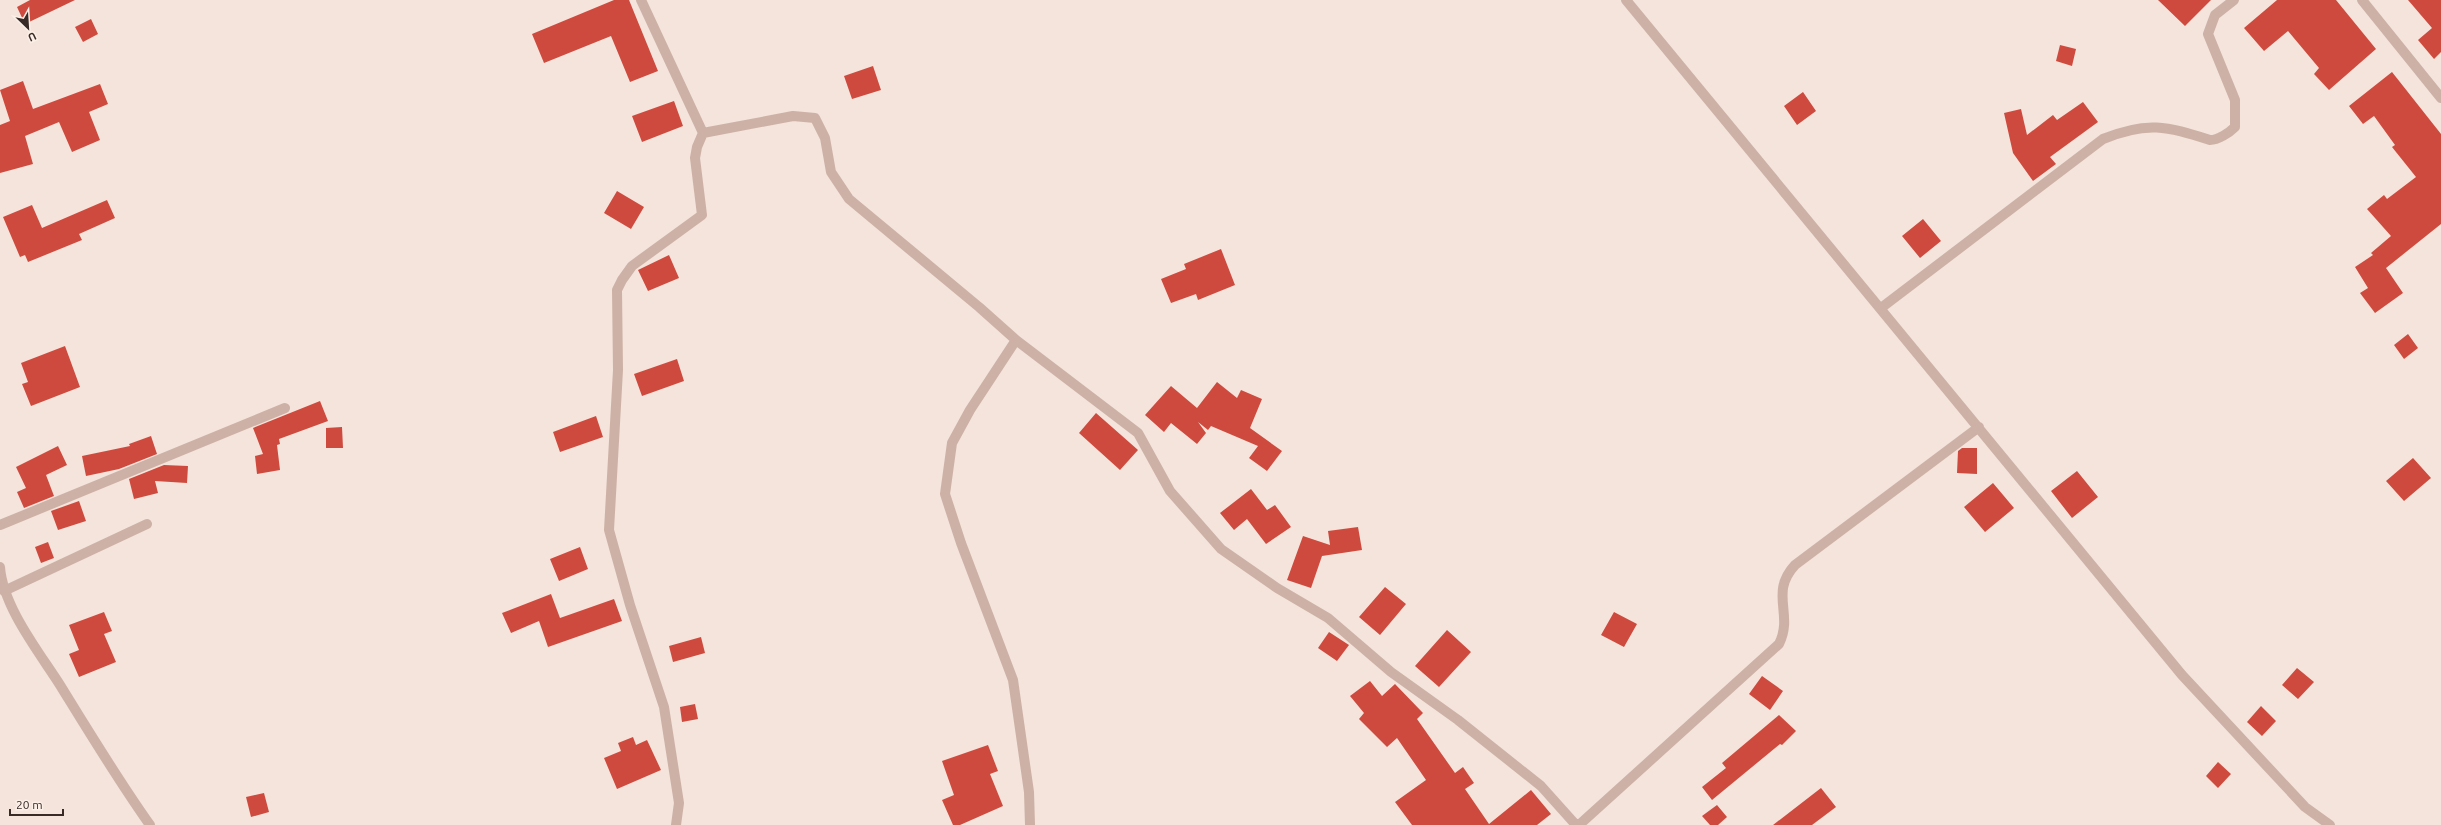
<svg xmlns="http://www.w3.org/2000/svg" width="2441" height="825" font-family="Ubuntu,sans-serif">
<rect width="100%" height="100%" fill="#f4e4db"/>
<!-- building -->
<path fill="#cf4a3e" d="M30,0H75L25,24L17,7Z
M614,0H629L658,71L630,82L611,36L544,63L532,34Z
M2158,0H2211L2185,26Z
M2277,0H2336L2376,49L2329,90L2314,74L2319,68L2288,31L2264,51L2244,28Z
M2408,0H2441V52L2434,59L2418,40L2432,28Z
M91,19L98,34L83,42L75,27Z
M2060,45L2076,49L2072,66L2056,61Z
M873,66L881,90L852,99L844,76Z
M2392,72L2441,134V224L2386,268L2403,293L2375,313L2360,293L2368,288L2355,267L2373,255L2371,253L2391,236L2367,209L2384,195L2387,199L2416,177L2392,147L2395,145L2374,116L2363,124L2349,106Z
M23,81L33,109L100,84L108,104L89,112L100,140L72,152L59,122L25,136L33,164L0,173V125L10,121L0,90Z
M1803,92L1816,111L1797,125L1784,106Z
M674,101L683,126L642,142L632,116Z
M2083,102L2098,122L2050,157L2056,164L2033,181L2013,153L2004,113L2021,109L2027,135L2053,115L2057,120Z
M617,191L644,207L631,229L604,213Z
M107,200L115,218L79,234L82,240L28,262L25,255L20,257L3,217L32,205L42,228Z
M1923,219L1941,241L1920,258L1902,236Z
M1221,249L1235,285L1198,300L1196,294L1171,303L1161,279L1186,269L1184,264Z
M669,255L679,278L648,291L638,270Z
M2408,334L2418,348L2404,359L2394,345Z
M65,346L80,387L31,406L22,384L28,382L21,363Z
M677,359L684,381L642,396L634,374Z
M1217,382L1237,398L1241,390L1262,399L1250,428L1282,451L1267,471L1249,458L1258,446L1211,426L1208,430L1198,422L1206,433L1197,444L1171,423L1164,432L1145,415L1171,386L1197,408Z
M320,401L328,421L279,439L280,444L277,445L280,470L257,474L255,456L263,454L253,428Z
M1096,413L1138,450L1120,470L1079,433Z
M596,416L603,437L560,452L553,432Z
M342,427L343,448H326V428Z
M151,436L157,454L119,469L86,476L82,456L130,446L129,444Z
M58,446L67,465L46,475L54,496L24,508L17,492L26,488L16,467Z
M1962,448H1977V474L1957,473L1958,451Z
M2413,458L2431,478L2404,501L2386,481Z
M164,465L188,466L187,483L155,481L158,493L134,499L129,479Z
M2077,471L2098,497L2072,518L2051,491Z
M1993,483L2014,508L1985,532L1964,507Z
M1251,489L1267,510L1275,505L1291,527L1266,544L1247,519L1234,530L1220,513Z
M79,501L86,521L58,530L51,511Z
M1358,527L1362,550L1322,556L1311,588L1287,580L1303,536L1330,545L1328,531Z
M48,542L54,558L41,563L35,547Z
M580,547L588,569L559,581L550,559Z
M1385,587L1406,604L1380,635L1359,617Z
M551,594L560,618L614,599L622,621L548,647L539,621L511,633L502,613Z
M104,612L112,631L104,634L116,662L79,677L69,654L79,650L69,625Z
M1614,612L1637,624L1624,647L1601,635Z
M1447,630L1471,652L1439,687L1415,666Z
M1329,632L1349,645L1337,661L1318,648Z
M701,637L705,653L673,662L669,646Z
M2297,668L2314,682L2298,699L2282,685Z
M1762,676L1783,691L1770,710L1749,694Z
M1370,681L1382,696L1395,684L1423,713L1417,719L1455,773L1463,767L1474,783L1465,789L1489,824L1531,790L1551,814L1537,825H1412L1395,802L1426,780L1397,738L1387,747L1359,719L1364,713L1350,696Z
M695,704L698,719L682,722L680,707Z
M2261,706L2276,721L2262,736L2247,722Z
M1779,715L1796,731L1782,745L1780,744L1712,800L1702,787L1726,768L1722,763Z
M633,737L636,745L647,740L661,770L617,789L604,758L621,751L618,743Z
M988,745L998,771L990,774L1003,806L960,825H953L942,800L954,795L942,761Z
M2218,762L2231,774L2218,788L2206,776Z
M1821,788L1836,807L1812,825H1773Z
M264,793L269,812L251,817L246,797Z
M1717,805L1727,817L1718,825H1710L1702,816Z"/>
<g fill="none" stroke-linecap="round" stroke-linejoin="round">
<!-- lane -->
<path stroke="#cdb1a6" stroke-width="10" d="M4,591L147,524"/>
<!-- street -->
<path stroke="#cdb1a6" stroke-width="10" d="M641,0L703,133
M1626,0L2182,675L2305,807L2330,825
M2362,0L2441,98
M703,133L793,116L815,118L825,138L831,172L849,199L979,307L1016,340L970,410L952,443L945,494L961,543L1013,680L1029,792L1030,825
M1881,308L2103,139C2147,121 2166,126 2210,140C2218,140 2229,133 2235,127V100L2208,34L2215,15L2234,0
M1016,340L1138,433L1170,491L1221,549L1277,588L1328,618L1391,672L1458,720L1541,786L1576,825
M0,525L285,408
M0,567C3,607 39,652 60,685C89,732 118,780 150,825
M676,825L679,803L664,707L630,605L609,530L618,370L617,290L622,280L632,266L702,215L695,158L697,147L703,133
M1579,825L1779,644C1794,614 1769,593 1795,565L1979,427"/>
</g>
<!-- north arrow -->
<g transform="translate(28 28) rotate(155)" stroke="#fbefe8" stroke-width="3" paint-order="stroke">
<path d="M0-3L7 15L0 10L-7 15Z" fill="#382a27"/>
<text y="-6" font-size="11" font-weight="bold" text-anchor="middle" fill="#382a27">U</text>
</g>
<!-- scale -->
<path d="M10 809v6h53v-6" fill="none" stroke="#382a27" stroke-width="2"/>
<text x="16" y="809" font-size="12" fill="#382a27" stroke="#fbefe8" stroke-width="3" paint-order="stroke">20 m</text>
</svg>
